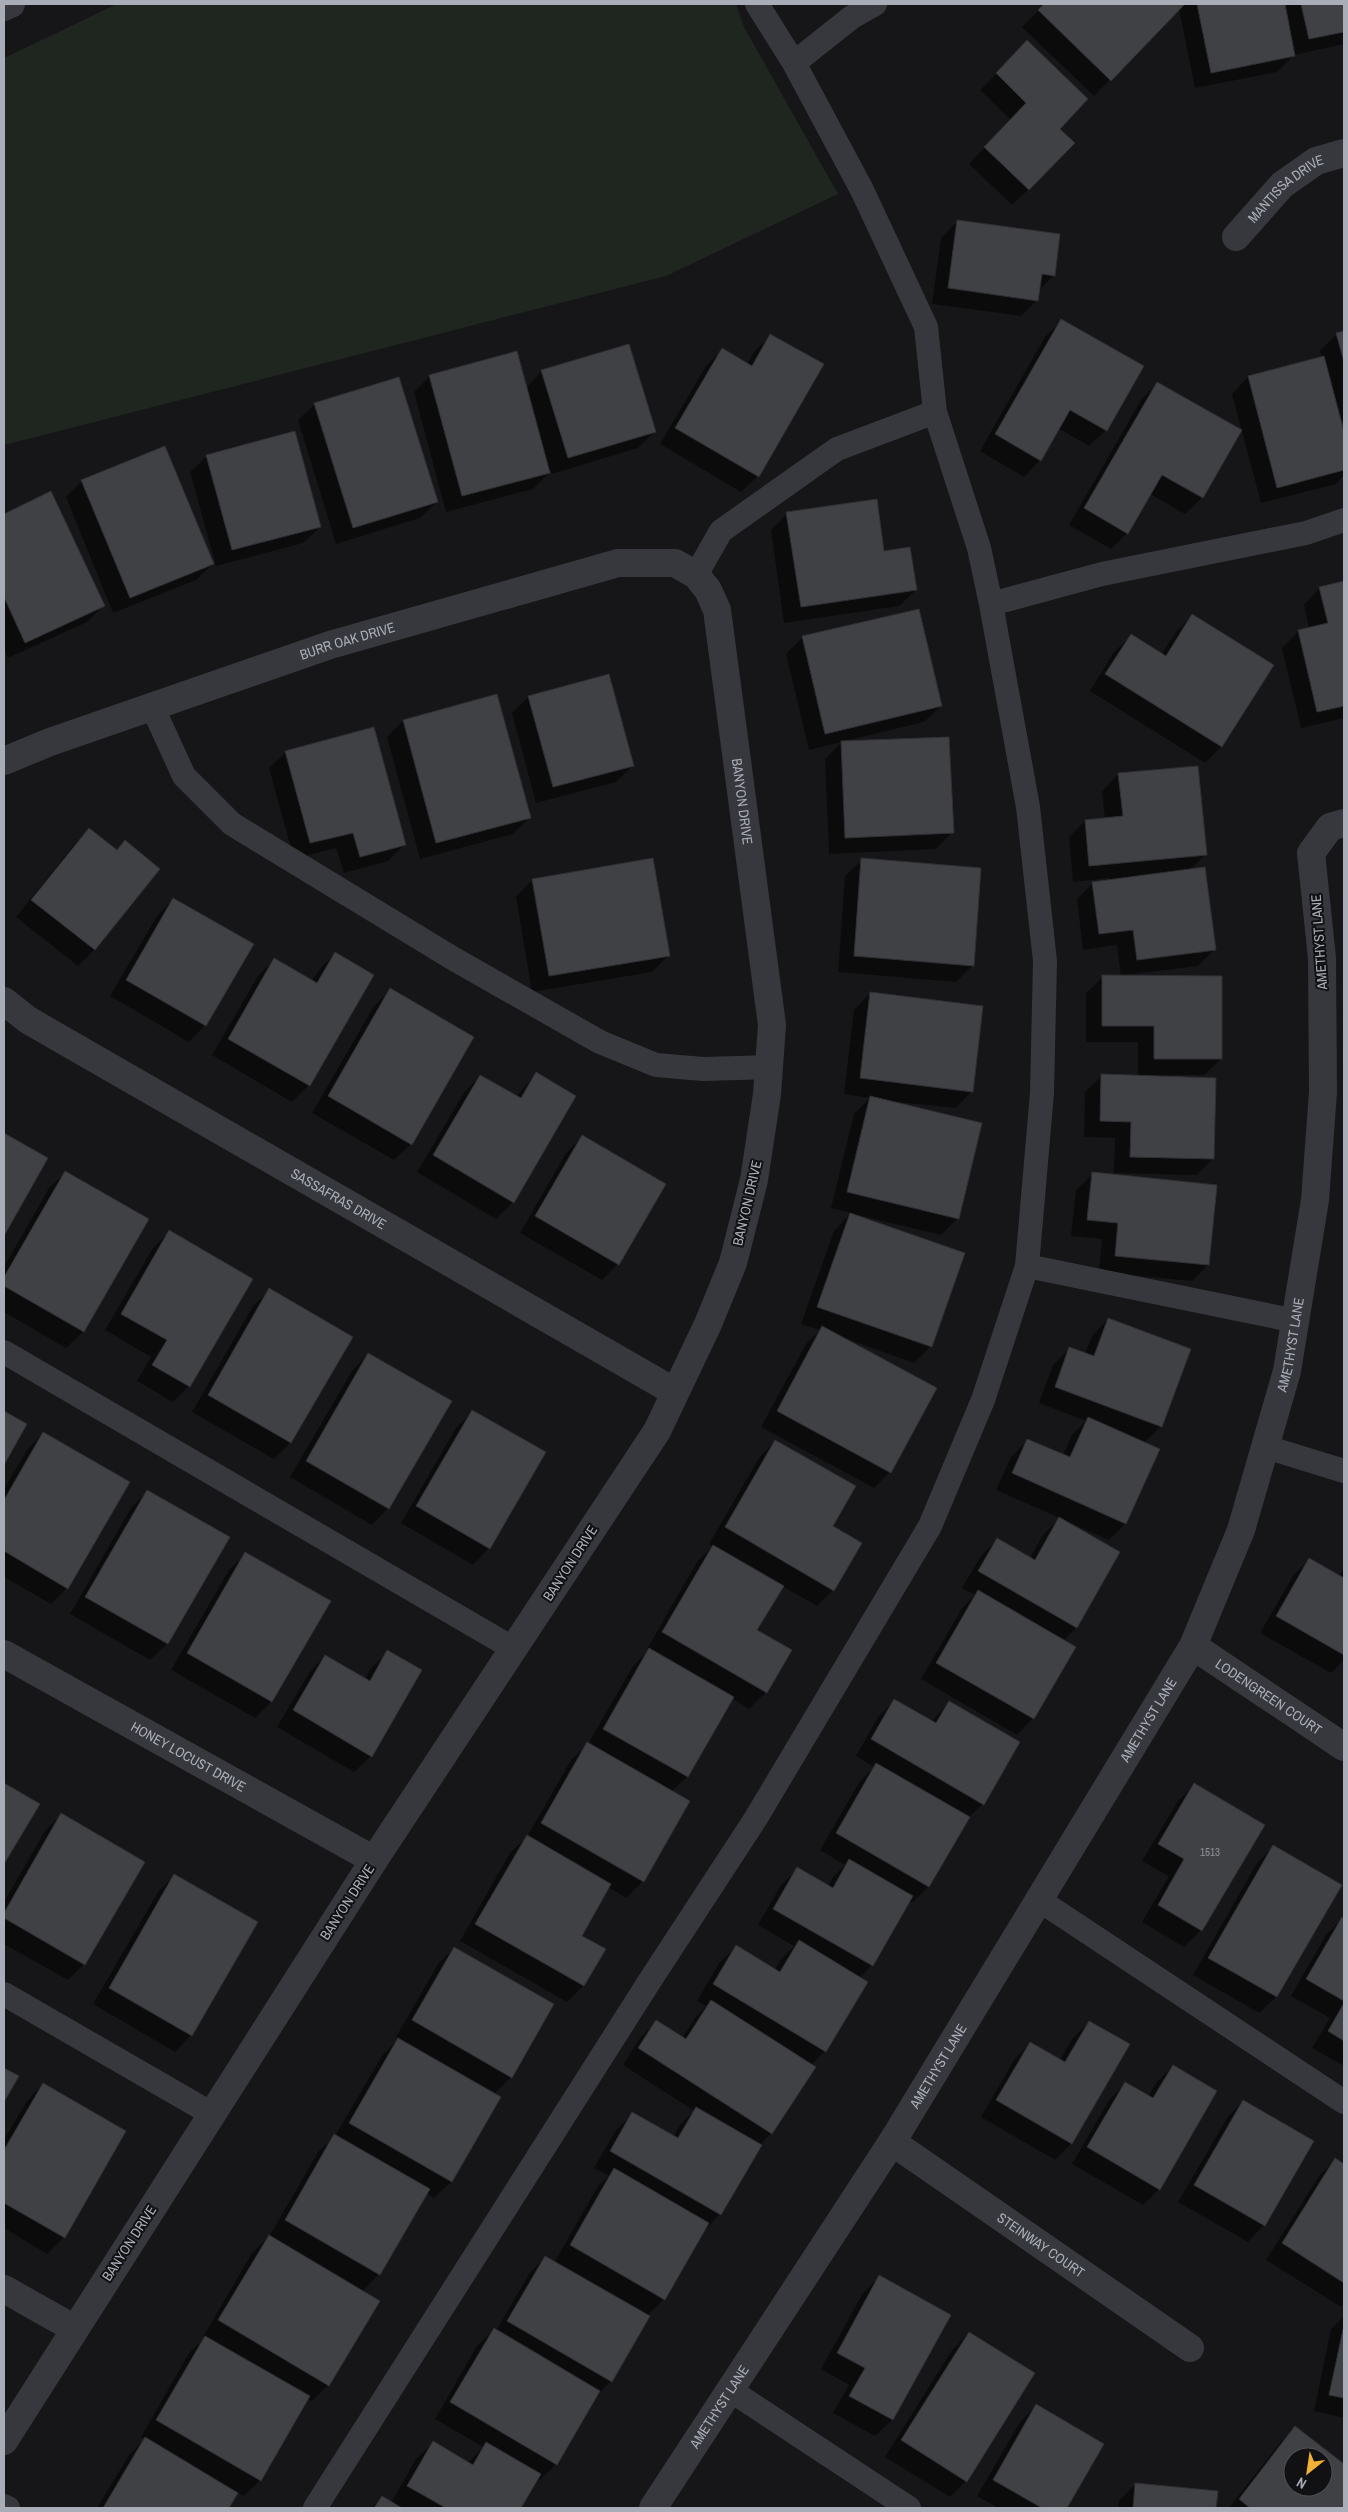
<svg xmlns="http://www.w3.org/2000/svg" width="1348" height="2512" font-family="'Archivo Narrow',sans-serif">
<rect width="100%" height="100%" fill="#161618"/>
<!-- green -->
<path fill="#1e261f" d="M117,4H736L744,27L838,194L666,276L4,445V58Z"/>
<!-- shadow -->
<path fill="#0007" fill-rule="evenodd" d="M1045,4H1344V44L1294,55L1277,72L1195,88L1179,9L1094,96L1022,27Z
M1011,59L1058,129L1029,189L1012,205L969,164L1011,120L980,90Z
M958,221L1053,276L1038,291L1037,300L1021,316L932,304L941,238Z
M1061,321L1106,430L1089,446L1058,428L1040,460L1024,477L980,451L1045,337Z
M1344,332V420L1340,421L1344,437V475L1336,484L1261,503L1232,394L1248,377L1322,358L1320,351L1337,334Z
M771,335L758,476L741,492L660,444L706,366L722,350L747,364L754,352Z
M542,371L654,432L638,448L552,474L551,471L533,489L446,512L414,392L430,376L526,388Z
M1158,383L1240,431L1202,498L1185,514L1150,494L1127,533L1111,549L1069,525L1141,400Z
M315,404L437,502L420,518L336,544L298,420Z
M207,456L320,527L303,543L216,566L190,472Z
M82,481L213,564L196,580L113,613L66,497Z
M51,493L104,605L87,622L8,658L4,648V515Z
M787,514L916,590L899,606L784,623L771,530Z
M1344,583V718L1301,728L1282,648L1299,631L1309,629L1304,605L1320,588Z
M918,610L941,706L924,722L845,741L952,832L936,849L829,854L825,759L842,742L809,750L786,654L802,638Z
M1192,616L1272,666L1221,747L1205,763L1090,691L1114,652L1131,636L1161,655L1176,632Z
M528,697L632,766L616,782L536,803L512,713Z
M403,721L529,818L513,834L420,859L387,737Z
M286,752L404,845L388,861L344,873L336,848L294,859L269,768Z
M1119,774L1205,855L1190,870L1215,949L1198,966L1125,975L1221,1059L1204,1075H1163L1213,1159L1196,1175L1114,1173L1115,1138L1084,1137L1085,1092L1102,1076L1138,1077V1042H1086V993L1103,977H1121L1117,945L1083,950L1077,899L1093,883L1110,881L1109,878L1073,882L1069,837L1085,821L1105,819L1102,791Z
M89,829L116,851L158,869L94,950L78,966L16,917L73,846Z
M862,860L972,966L956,982L838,972L845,876Z
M532,880L669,955L652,972L532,992L516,897Z
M173,899L205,1025L189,1042L110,996L157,916Z
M335,954L309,1085L292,1102L212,1055L258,976L275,959L312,981L319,970Z
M391,990L411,1144L394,1160L312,1113L374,1006Z
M870,993L972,1091L956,1108L888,1101L980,1124L957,1219L941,1235L858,1215L857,1216L931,1346L914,1363L847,1339L890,1472L874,1488L761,1427L806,1344L820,1330L801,1324L834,1231L851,1213L831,1208L854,1114L870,1098L844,1094L854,1010Z
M536,1074L513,1202L496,1219L417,1172L464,1093L480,1076L516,1097Z
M4,1134L47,1159L4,1234Z
M582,1137L618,1264L602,1280L520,1233L566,1153Z
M66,1172L147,1219L83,1332L66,1348L4,1312V1267L49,1188Z
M1093,1174L1208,1265L1192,1281L1099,1272L1102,1239L1071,1236L1076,1190Z
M169,1232L189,1386L173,1402L137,1381L151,1357L105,1330L153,1248Z
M269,1290L290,1443L274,1459L192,1412L253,1306Z
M1108,1319L1161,1426L1144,1443L1158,1450L1125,1524L1109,1540L1072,1524L1071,1525L1119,1553L1076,1628L1063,1641L1033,1718L1017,1735L921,1679L962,1608L975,1595L962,1588L981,1556L997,1540L1030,1558L1043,1535L1060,1518L996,1490L1011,1457L1028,1440L1063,1455L1072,1435L1086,1421L1039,1403L1053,1365L1070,1348L1085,1354L1092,1336Z
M368,1354L388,1508L372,1525L290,1477L352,1371Z
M473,1411L489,1548L473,1565L401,1523L456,1428Z
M43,1433L67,1588L51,1604L4,1577V1489L27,1450Z
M775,1441L831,1527L833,1590L817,1606L782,1586L756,1631L790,1650L766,1692L749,1709L732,1698L687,1777L671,1792L689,1802L643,1881L626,1898L608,1887L581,1936L583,1986L567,2002L460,1941L510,1853L527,1837L571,1760L588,1744L633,1666L649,1650L647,1649L697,1562L713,1546L709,1544L759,1458Z
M148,1491L228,1537L167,1644L150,1660L70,1614L131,1508Z
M246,1553L329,1601L271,1702L255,1718L171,1670L229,1570Z
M1310,1559L1339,1576L1344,1568V1660L1331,1673L1260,1633L1293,1576Z
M388,1652L371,1756L354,1772L277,1727L309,1673L325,1656L365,1680L371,1668Z
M894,1701L931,1722L949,1703L983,1804L966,1820L928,1887L912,1903L909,1901L872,1965L859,1978L825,2051L811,2065L771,2133L760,2145L720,2214L704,2231L664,2299L647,2316L611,2381L596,2396L556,2464L540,2480L537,2478L519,2508H371L382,2497L391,2503L416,2459L433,2443L468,2463L483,2447L435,2419L477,2346L494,2330L496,2331L529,2274L545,2257L554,2263L598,2186L609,2176L594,2168L616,2130L633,2114L673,2137L680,2125L694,2111L623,2065L640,2038L656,2022L682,2038L695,2018L706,2006L697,2001L719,1963L736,1947L775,1970L782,1958L794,1946L758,1925L781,1885L798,1869L828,1886L833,1877L845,1865L820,1850L860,1781L874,1767L856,1756L878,1717Z
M4,1784L38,1805L4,1862Z
M1194,1785L1263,1825L1201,1930L1184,1947L1142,1922L1169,1876L1142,1861L1178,1801Z
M61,1815L84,1964L68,1980L4,1944V1902L45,1831Z
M1273,1847L1340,1886L1276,1997L1259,2013L1193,1975L1257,1863Z
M175,1875L191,2035L175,2052L93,2004L158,1892Z
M1342,1918L1344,1919V2066L1312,2048L1330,2018L1291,1996L1326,1935Z
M454,1948L511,2077L494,2094L499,2098L451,2182L434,2198L426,2193L379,2274L362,2292L328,2385L312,2401L307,2399L260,2480L244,2496L237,2492L227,2508H97L129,2455L145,2439L141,2437L189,2353L205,2338L203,2337L252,2253L269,2237L318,2152L335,2136L382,2056L399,2038L396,2037L438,1964Z
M1089,2022L1128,2045L1071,2144L1055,2160L981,2117L1014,2060L1030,2043L1060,2060L1072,2039Z
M1173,2066L1159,2189L1143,2205L1072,2164L1109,2100L1125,2084L1148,2097L1156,2083Z
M43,2084L64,2237L47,2254L4,2228V2140L27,2101Z
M1243,2101L1264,2225L1248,2242L1178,2202L1227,2118Z
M1335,2160L1344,2165V2304L1341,2307L1266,2260L1319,2176Z
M879,2277L950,2316L892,2420L875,2436L833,2413L849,2385L821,2369L863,2293Z
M1344,2316V2418L1314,2411L1331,2329Z
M969,2333L966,2481L950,2497L885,2457L952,2350Z
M1036,2406L1103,2444L1066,2508H998L977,2496L1020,2422Z
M1295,2428L1344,2466V2508H1229L1279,2444ZM1293,2457H1323V2487H1293Z
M1135,2484L1216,2492L1215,2508H1118L1119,2501Z"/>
<!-- building -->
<path fill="#404145" stroke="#303034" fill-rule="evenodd" d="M1044,4H1185L1111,81L1038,10Z
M1197,4H1285L1295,56L1211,73Z
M1301,4H1344V32L1309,39Z
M1027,40L1088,99L1060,129L1075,143L1029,190L984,147L1026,103L996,73Z
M957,220L1060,234L1055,276L1042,274L1038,301L948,288Z
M1061,319L1144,366L1107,431L1070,410L1041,461L995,434Z
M1344,331V362L1336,333Z
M770,334L824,364L759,477L675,428L722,348L752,366Z
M629,344L656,432L568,458L541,370Z
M517,351L550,473L462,496L429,375Z
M1324,356L1344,432V470L1277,488L1248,376Z
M399,377L438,502L353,528L314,403Z
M1157,382L1242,430L1203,498L1162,475L1128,534L1084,508Z
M295,431L321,527L232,550L206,455Z
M165,446L214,564L130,598L81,480Z
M51,491L105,606L25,643L4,597V514Z
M877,499L884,551L910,547L917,590L801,607L786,512Z
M1344,581V706L1317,712L1298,630L1328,623L1319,587Z
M919,609L942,706L825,734L802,636Z
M1192,614L1274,665L1222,747L1105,674L1131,634L1166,656Z
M609,674L634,766L553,787L528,696Z
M497,694L531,818L436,843L403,720Z
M374,727L406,845L360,857L353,833L310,843L285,751Z
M949,737L954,833L845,838L841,741Z
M1198,766L1207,855L1089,866L1085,820L1123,816L1118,773Z
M89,828L117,850L125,840L160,869L95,950L31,900Z
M653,858L670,956L549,976L532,879Z
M861,858L981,868L974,966L854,956Z
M1205,867L1216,950L1137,960L1133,930L1099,934L1092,882Z
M173,898L254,944L206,1026L126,980Z
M335,952L374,975L310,1086L228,1039L274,958L317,983Z
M1102,975L1222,976V1059H1154V1026H1102Z
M390,988L474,1037L412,1145L328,1096Z
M870,992L983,1006L973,1092L860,1078Z
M536,1072L576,1096L514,1203L433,1155L480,1075L521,1098Z
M1101,1074L1216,1078L1214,1159L1130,1157L1131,1122L1100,1121Z
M870,1096L982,1123L959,1219L847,1192Z
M4,1133L48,1158L4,1236Z
M582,1135L666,1184L619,1265L535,1216Z
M65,1171L149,1219L84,1332L4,1286V1277Z
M1092,1172L1217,1185L1209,1265L1115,1256L1118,1223L1087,1220Z
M850,1213L965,1253L932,1347L817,1307Z
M169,1230L253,1279L190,1387L152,1365L167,1340L121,1314Z
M269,1288L353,1337L291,1443L208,1395Z
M1108,1318L1191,1349L1162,1427L1055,1387L1069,1347L1094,1356Z
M822,1326L937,1388L891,1473L777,1411Z
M368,1353L452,1401L389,1509L306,1461Z
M472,1410L546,1452L490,1549L416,1506Z
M4,1411L27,1424L4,1465Z
M1088,1417L1160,1449L1126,1524L1012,1473L1027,1439L1070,1457Z
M43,1432L130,1482L68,1589L4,1551V1500Z
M775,1440L856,1486L833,1526L862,1543L834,1591L725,1527Z
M147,1490L230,1537L168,1644L85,1597Z
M1059,1517L1120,1552L1077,1628L978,1571L997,1538L1035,1560Z
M713,1545L784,1586L757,1630L792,1650L767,1693L662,1632Z
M245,1552L331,1601L272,1702L187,1653Z
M1309,1558L1344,1578V1655L1276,1616Z
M978,1590L1076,1647L1034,1719L936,1663Z
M649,1648L734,1697L688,1777L603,1729Z
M387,1650L422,1670L372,1757L293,1710L325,1655L370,1681Z
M894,1699L936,1723L949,1701L1020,1742L984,1805L871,1739Z
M587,1742L690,1801L644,1882L541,1823Z
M876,1763L970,1817L929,1887L836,1833Z
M4,1783L40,1804L4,1864Z
M1194,1783L1265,1825L1202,1931L1158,1905L1184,1859L1158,1844Z
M61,1813L145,1862L85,1965L4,1918V1913Z
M527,1835L611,1884L582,1936L606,1949L584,1986L475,1924Z
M1273,1845L1342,1885L1277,1997L1208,1958Z
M849,1859L913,1896L873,1966L773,1909L797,1867L833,1888Z
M174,1874L258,1922L192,2036L109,1988Z
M1342,1917L1344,1918V2001L1306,1979Z
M799,1940L868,1982L826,2052L713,1984L736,1945L780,1972Z
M454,1947L554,2004L512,2078L412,2020Z
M711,2000L816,2067L772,2134L638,2048L656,2020L686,2039Z
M1344,2003V2041L1328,2031Z
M1089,2021L1130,2044L1072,2144L996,2100L1030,2042L1065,2062Z
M398,2038L501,2097L452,2182L349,2123Z
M1173,2065L1217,2091L1160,2190L1087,2147L1125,2082L1153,2098Z
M4,2068L19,2076L4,2102Z
M43,2083L126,2131L65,2238L4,2203V2150Z
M1243,2100L1314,2141L1265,2226L1194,2185Z
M696,2107L762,2145L721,2215L610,2151L632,2112L678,2138Z
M334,2134L430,2189L380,2275L285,2220Z
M1335,2158L1344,2164V2283L1282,2243Z
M614,2168L709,2223L665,2300L570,2245Z
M269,2235L380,2301L329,2386L218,2320Z
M545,2256L650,2316L612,2382L507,2321Z
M879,2275L951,2315L893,2420L849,2396L865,2368L837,2353Z
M1344,2325V2398L1329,2395Z
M494,2328L600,2391L557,2465L450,2402Z
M969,2332L1035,2373L967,2482L901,2440Z
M205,2336L310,2396L261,2481L156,2420Z
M1036,2404L1104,2444L1067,2508H1042L993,2480Z
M1295,2426L1344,2464V2508H1250L1239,2499ZM1293,2457H1323V2487H1293Z
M145,2437L238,2493L229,2508H103Z
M433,2441L473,2465L486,2442L541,2474L521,2508H446L407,2486Z
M1135,2483L1218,2491L1216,2508H1133Z
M382,2496L402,2508H374Z"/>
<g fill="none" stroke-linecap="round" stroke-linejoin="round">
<!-- service -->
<path stroke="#37383d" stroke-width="24" d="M757,4L794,63L862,190L926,327L935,412
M794,63L852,17L875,4
M991,604L1102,574L1306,533L1344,520
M152,706L184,776L232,824L454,959L600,1042L656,1065L703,1069L769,1067
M1027,1266L1296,1321
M4,1352L514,1649
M1266,1447L1344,1471
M1039,1900L1344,2102
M4,1994L212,2114
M730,2390L909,2508
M4,2506L8,2508
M315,2508L649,1982L756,1818L930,1526L983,1400L1027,1266L1042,1093L1045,961L1028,807L991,604L979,548L935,412L837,449L721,531L696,575"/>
<!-- minor -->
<g stroke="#37383d" stroke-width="28">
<path d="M4,7L11,4"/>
<path id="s1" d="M1236,237L1282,185L1316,161L1344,153"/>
<path id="s2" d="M4,761L50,742L330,645L618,563H675L696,575L708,590L717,610L772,1025L767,1094L754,1180L733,1263L708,1324L657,1431L374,1860L4,2441"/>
<path id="s3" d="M4,1001L28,1020L675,1392"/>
<path id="s4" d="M1193,1646L1344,1747"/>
<path id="s5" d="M4,1654L374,1860"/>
<path id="s6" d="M892,2142L1190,2348"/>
<path d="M4,2289L75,2329"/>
<path id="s7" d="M653,2508L892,2142L1193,1646L1241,1530L1287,1371L1315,1200L1323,1092L1322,958L1311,853L1330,827L1344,823"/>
</g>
</g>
<g text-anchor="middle" stroke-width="4" stroke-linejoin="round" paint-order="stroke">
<!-- number labels -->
<g font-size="11" fill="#8e929b">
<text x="1210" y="1856">1513</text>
</g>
<!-- street labels -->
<g font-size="14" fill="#a8adb8" stroke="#111113">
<text dy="5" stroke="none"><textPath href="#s1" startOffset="70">MANTISSA DRIVE</textPath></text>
<text dy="5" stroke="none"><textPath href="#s2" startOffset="364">BURR OAK DRIVE</textPath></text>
<text dy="5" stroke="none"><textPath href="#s2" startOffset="961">BANYON DRIVE</textPath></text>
<text transform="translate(1319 942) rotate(-94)" y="5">AMETHYST LANE</text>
<text dy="5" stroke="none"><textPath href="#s3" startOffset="389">SASSAFRAS DRIVE</textPath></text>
<text transform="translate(747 1203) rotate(-77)" y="5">BANYON DRIVE</text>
<text dy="5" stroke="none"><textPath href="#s7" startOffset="1335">AMETHYST LANE</textPath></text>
<text transform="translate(570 1563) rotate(-57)" y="5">BANYON DRIVE</text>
<text dy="5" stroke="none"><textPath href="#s4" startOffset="91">LODENGREEN COURT</textPath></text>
<text dy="5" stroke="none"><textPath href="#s7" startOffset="931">AMETHYST LANE</textPath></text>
<text dy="5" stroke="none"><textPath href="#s5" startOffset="211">HONEY LOCUST DRIVE</textPath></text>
<text transform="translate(347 1902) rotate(-57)" y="5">BANYON DRIVE</text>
<text dy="5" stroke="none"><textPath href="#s7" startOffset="526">AMETHYST LANE</textPath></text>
<text transform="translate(129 2243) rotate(-57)" y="5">BANYON DRIVE</text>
<text dy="5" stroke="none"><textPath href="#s6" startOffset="181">STEINWAY COURT</textPath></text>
<text dy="5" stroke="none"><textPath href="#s7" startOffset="121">AMETHYST LANE</textPath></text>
</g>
</g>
<!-- border -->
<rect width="1348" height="2512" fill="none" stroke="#a8adb8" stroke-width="10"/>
<!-- north arrow -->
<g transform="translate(1308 2472) rotate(210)"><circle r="24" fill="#111113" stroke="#4d4f55"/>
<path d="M0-4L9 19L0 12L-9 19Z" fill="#f2b134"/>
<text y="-8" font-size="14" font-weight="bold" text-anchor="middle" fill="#a8adb8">N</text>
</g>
</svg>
